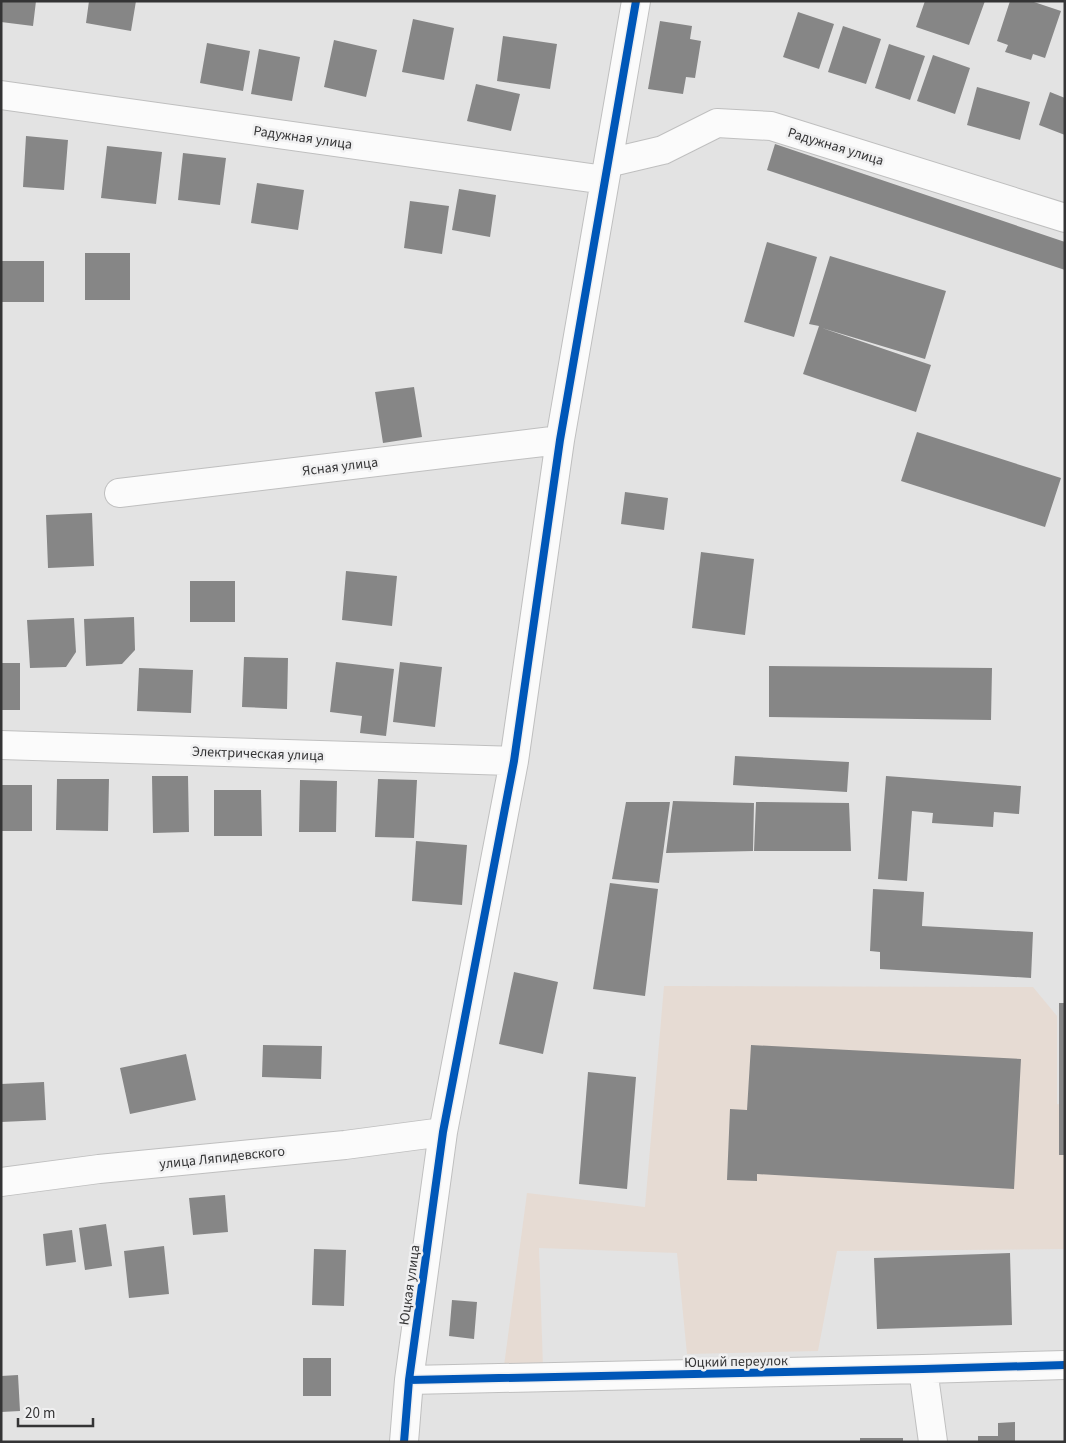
<svg xmlns="http://www.w3.org/2000/svg" width="1066" height="1443" font-family="'Source Sans 3',sans-serif">
<rect width="100%" height="100%" fill="#e3e3e3"/>
<!-- industrial -->
<path fill="#e6dbd3" d="M664,986L1033,987L1057,1016V1104L1065,1105V1249L837,1251L818,1351L687,1354L677,1253L539,1248L543,1367L504,1366L527,1193L645,1207Z"/>
<!-- building -->
<path fill="#868686" d="M1,1H36L33,26L1,22Z
M89,1H136L131,31L86,23Z
M925,1H985L969,45L916,27Z
M1010,1H1031L1061,11L1045,58L1033,54L1031,60L1005,52L1008,45L997,41Z
M798,12L834,24L819,69L783,57Z
M413,19L454,28L444,80L402,72Z
M660,21L692,26L690,39L701,41L695,78L686,77L683,94L648,89Z
M843,26L881,39L866,84L828,72Z
M503,36L557,44L550,89L497,81Z
M334,40L377,50L366,97L324,87Z
M207,43L250,51L243,91L200,83Z
M889,44L925,56L910,100L875,88Z
M259,49L300,57L292,101L251,94Z
M933,55L970,68L955,114L917,101Z
M476,84L520,94L511,131L467,121Z
M977,87L1030,102L1020,140L967,125Z
M1050,92L1065,98V135L1039,125Z
M26,136L68,140L64,190L23,187Z
M775,144L1065,242V270L767,170Z
M107,146L162,152L156,204L101,198Z
M183,153L226,158L220,205L178,200Z
M257,183L304,190L298,230L251,223Z
M459,189L496,195L490,237L452,230Z
M410,201L449,206L442,254L404,248Z
M767,242L817,257L794,337L744,322Z
M85,253H130V300H85Z
M830,256L946,291L925,359L822,328L931,365L916,412L803,374L819,326L809,324Z
M1,261H44V302H1Z
M414,387L422,437L383,443L375,392Z
M917,432L1061,478L1045,527L901,481Z
M625,492L668,498L664,530L621,524Z
M92,513L94,566L48,568L46,515Z
M701,552L754,559L745,635L692,628Z
M346,571L397,576L392,626L342,620Z
M190,581H235V622H190Z
M134,617L135,650L122,664L86,666L84,619Z
M74,618L76,652L66,667L30,668L27,620Z
M244,657L288,658L287,709L242,707Z
M336,662L394,669L386,736L360,733L362,716L330,712Z
M400,662L442,667L435,727L393,722Z
M1,663H20V710H1Z
M769,666L992,668L991,720L769,717Z
M139,668L193,670L191,713L137,711Z
M735,756L849,762L847,792L733,785Z
M152,776H188L189,832L153,833Z
M886,776L1021,786L1019,814L994,812L993,827L932,823L933,813L912,811L907,881L878,879Z
M57,779H109L108,831L56,830Z
M378,779L417,780L414,838L375,837Z
M300,780L337,781L336,832H299Z
M1,785H32V831H1Z
M214,790H261L262,836H214Z
M673,801L754,803L753,851L666,853Z
M626,802H670L659,883L612,879Z
M756,802L849,803L851,851H754Z
M416,841L467,845L462,905L412,901Z
M610,883L658,889L645,996L593,989Z
M873,889L924,892L922,926L1033,932L1031,978L880,969V952L870,951Z
M514,972L558,982L543,1054L499,1044Z
M1059,1003H1065V1155H1059Z
M263,1045L322,1046L321,1079L262,1077Z
M751,1045L1021,1059L1014,1189L757,1174V1181L727,1180L730,1109L747,1110Z
M186,1054L196,1100L130,1114L120,1068Z
M588,1072L636,1077L627,1189L579,1184Z
M44,1082L46,1120L1,1122V1084Z
M225,1195L228,1232L193,1235L189,1198Z
M106,1224L112,1266L85,1270L79,1228Z
M72,1230L76,1262L46,1266L43,1234Z
M164,1246L169,1294L129,1298L124,1251Z
M314,1249L346,1250L344,1306L312,1305Z
M1010,1253L1012,1325L877,1329L874,1258Z
M452,1300L477,1302L474,1339L449,1336Z
M303,1358H331V1396H303Z
M18,1375L20,1411L1,1412V1376Z
M1015,1422V1442H978V1436H998V1423Z
M860,1438H903V1442H860Z"/>
<g fill="none" stroke-linecap="round" stroke-linejoin="round">
<defs>
<path id="minor" d="M1,95L605,180
M608,163L663,150L717,123L771,126L1065,218
M119,493L560,440
M1,745L514,761
M1,1182L99,1169L345,1145L443,1132
M923,1369L933,1442
M409,1380L923,1369L1065,1365
M404,1442L409,1380L443,1132L514,761L560,440L636,1"/>
</defs>
<!-- minor casing -->
<use href="#minor" stroke="#bfbfbf" stroke-width="30"/>
<!-- minor -->
<use href="#minor" stroke="#fbfbfb" stroke-width="28"/>
<defs>
<path id="cycleway" d="M409,1380L923,1369L1065,1365
M404,1442L409,1380L443,1132L514,761L560,440L636,1"/>
</defs>
<!-- cycleway casing -->
<use href="#cycleway" stroke="#f0f0f1" stroke-width="11"/>
<!-- cycleway -->
<use href="#cycleway" stroke="#0057b8" stroke-width="8"/>
</g>
<g text-anchor="middle" stroke-width="5" stroke-linejoin="round" paint-order="stroke">
<!-- street labels -->
<g font-size="14" fill="#343435" stroke="#f0f0f1">
<text transform="translate(303 137) rotate(8)" y="5">Радужная улица</text>
<text transform="translate(836 146) rotate(17)" y="5">Радужная улица</text>
<text transform="translate(340 466) rotate(-7)" y="5">Ясная улица</text>
<text transform="translate(258 753) rotate(2)" y="5">Электрическая улица</text>
<text transform="translate(222 1157) rotate(-6)" y="5">улица Ляпидевского</text>
<text transform="translate(409 1285) rotate(-82)" y="5">Юцкая улица</text>
<text transform="translate(736 1361) rotate(-1)" y="5">Юцкий переулок</text>
</g>
</g>
<!-- border -->
<rect width="1066" height="1443" fill="none" stroke="#343435" stroke-width="5"/>
<!-- scale -->
<path d="M18 1418v8h75v-8" fill="none" stroke="#343435" stroke-width="2.5"/>
<text x="25" y="1418" font-size="15" fill="#343435" stroke="#f0f0f1" stroke-width="4" paint-order="stroke">20 m</text>
</svg>
